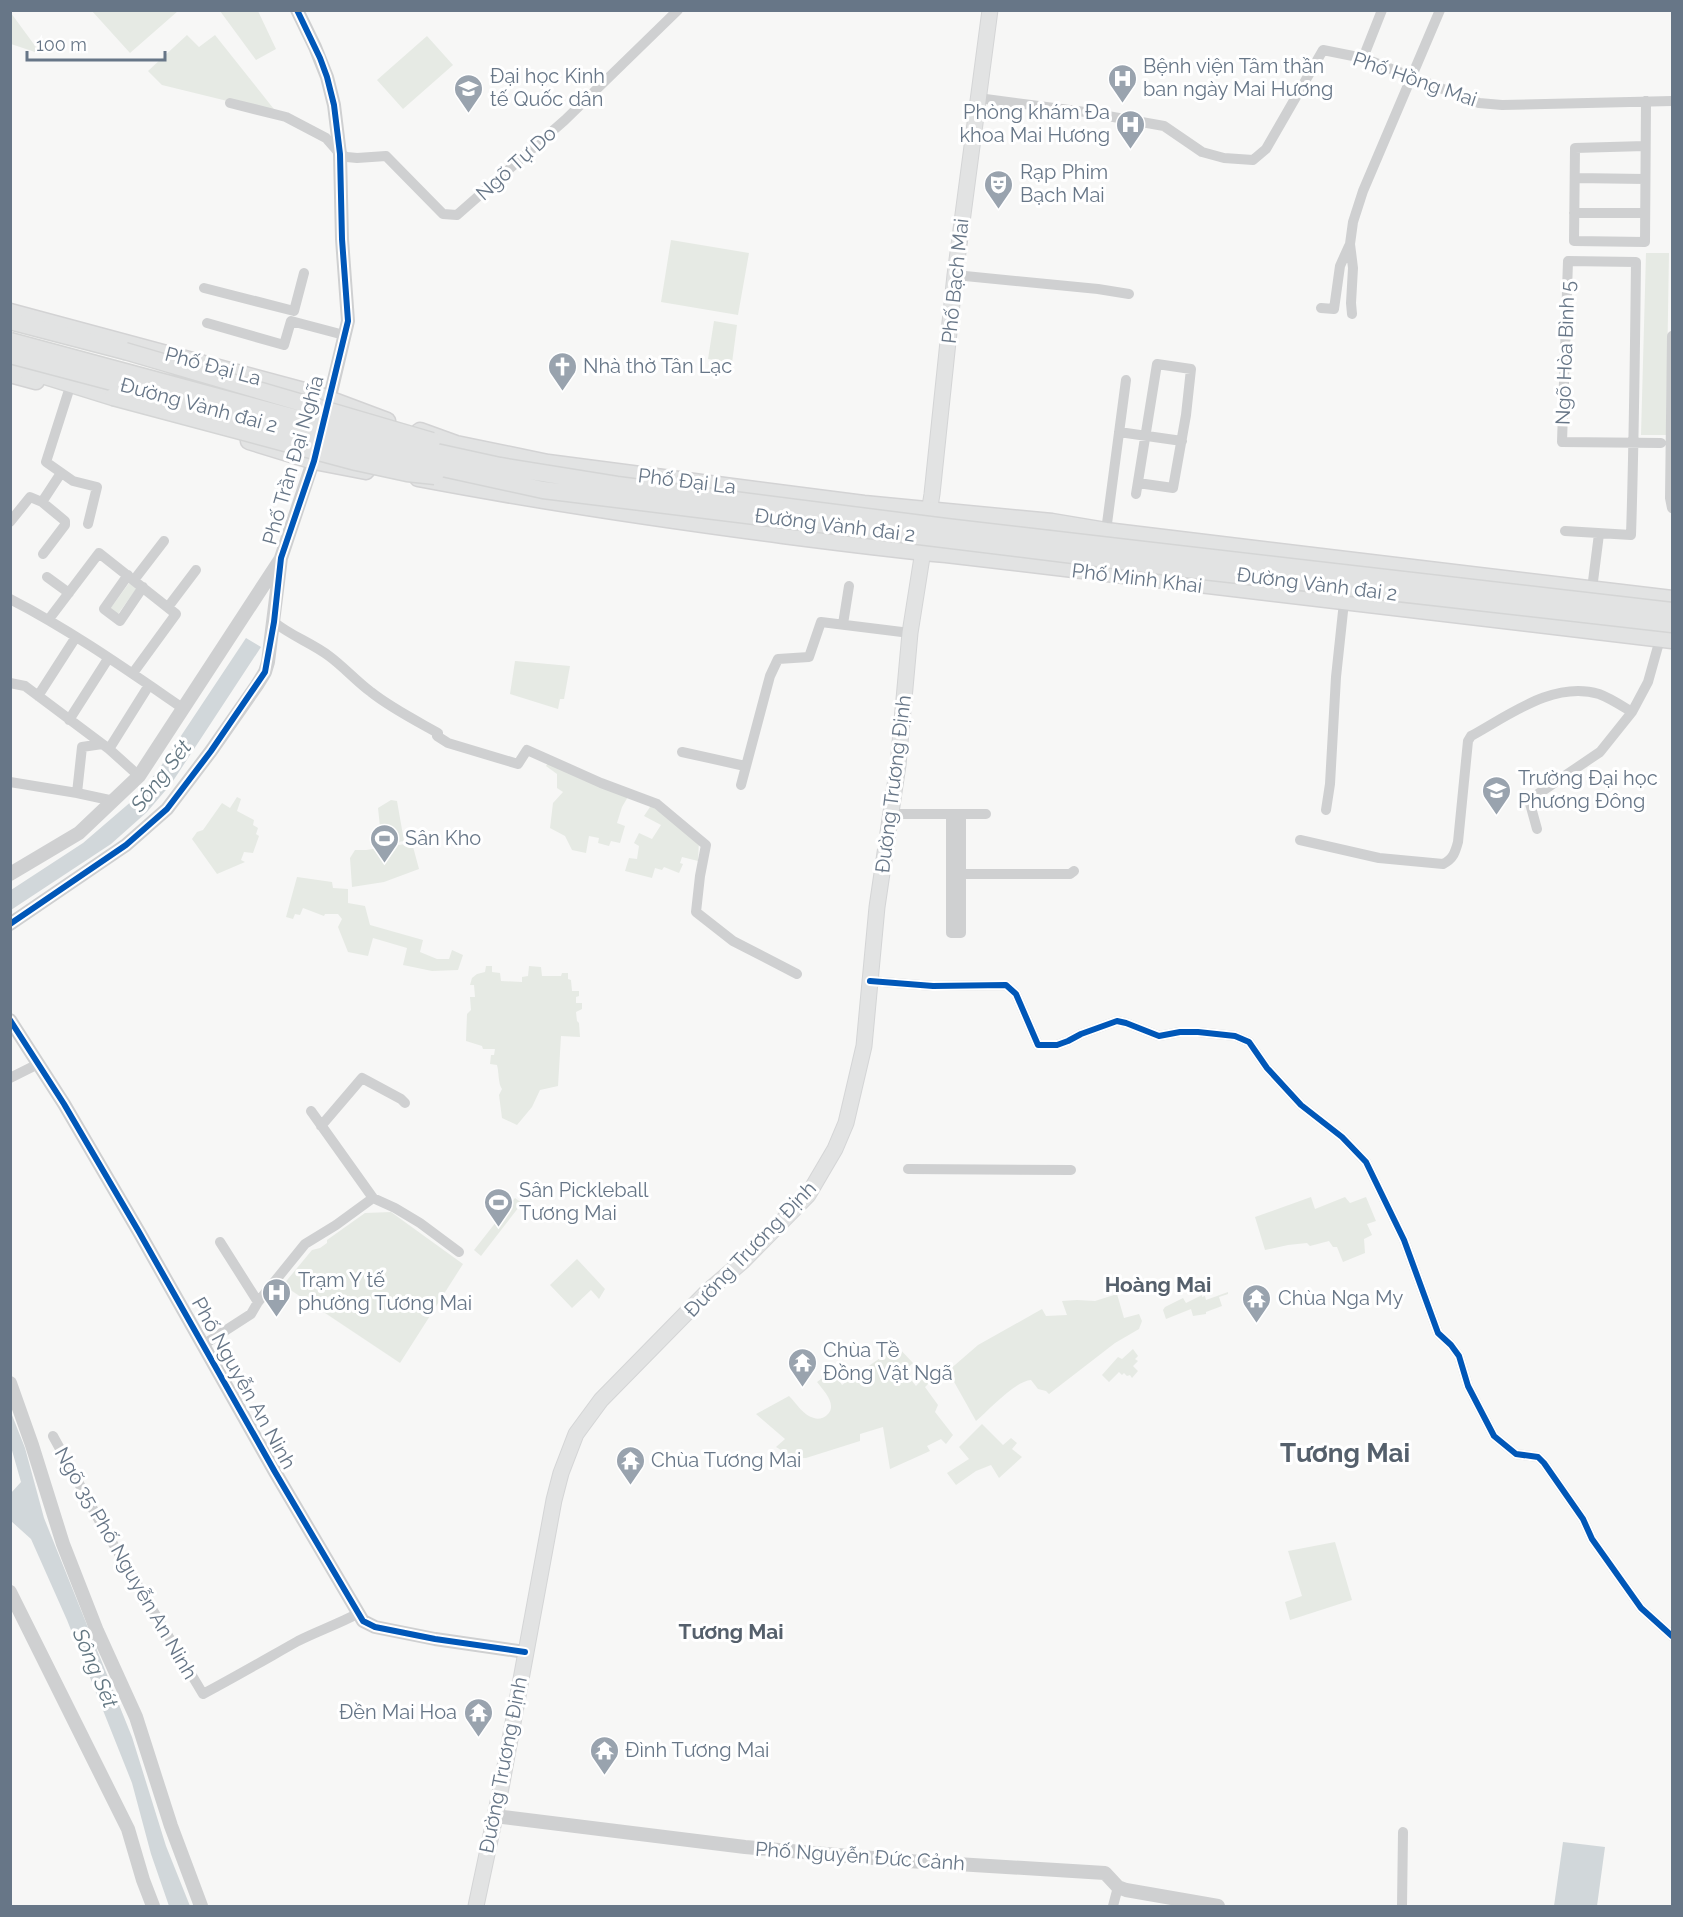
<svg xmlns="http://www.w3.org/2000/svg" width="1683" height="1917" font-family="Raleway,sans-serif">
<rect width="100%" height="100%" fill="#f7f7f6"/>
<!-- green -->
<path fill="#e6eae4" d="M92,11H178L130,53Z
M220,11H258L276,49L256,60Z
M11,13L41,54L11,44Z
M187,35L199,47L215,35L277,113L162,85L148,71Z
M427,36L453,65L403,109L377,80Z
M671,240L749,253L738,315L661,302Z
M1646,253H1669L1666,435H1641Z
M714,321L737,325L732,363L708,359Z
M129,583L137,588L118,614L110,609Z
M515,661L570,666L564,699H560L558,709L510,694Z
M550,760L629,795L622,807L617,823L625,826L620,843L611,841L609,846L598,843L599,838L589,836L586,853L572,850L565,836L550,828L553,803L563,792L557,788V774L546,766Z
M237,797L241,799L237,811L254,820L253,825L258,828L256,834L259,836L253,853L244,852L241,860L245,862L217,874L192,839L197,832L203,830L222,803L230,808Z
M391,800L397,801L404,841L382,845L378,808Z
M652,804L699,841L698,861L682,857L680,863L683,864L679,873L664,867L662,870L655,868L652,878L625,871L629,858L637,859L639,846L634,843L639,833L652,839L661,825L644,816Z
M412,843L419,869L384,882L352,887L350,858L355,850H366Z
M297,877L332,882L333,888L348,889V903L365,906L370,925L423,940L420,952L437,959H449L452,950L463,955L458,970L432,971L403,965L407,948L373,938L368,956L348,952L338,927L342,919L338,914H325L324,916L303,908L300,915L295,914L293,919L286,917Z
M486,966H492V972L500,973L501,981L522,982V977L528,976L529,966L541,967L542,976H561L562,973H568V979L571,980L572,991H579V996L576,997V1003H582V1009L576,1012L577,1021L579,1023L580,1037L561,1036L558,1086L540,1090L532,1107L517,1125L502,1118L499,1095L502,1089C498,1084 499,1072 497,1065L490,1064L491,1055H494L495,1049H483L482,1046L466,1041L467,1014L471,1010L470,997H475L474,985H470L472,978L477,974L485,972Z
M1311,1197L1315,1209L1345,1197L1350,1203L1366,1197L1376,1221L1367,1224L1372,1235L1364,1239L1365,1253L1343,1262L1337,1247H1333L1329,1241L1310,1246L1307,1243L1288,1245L1265,1250L1255,1217Z
M515,1198L522,1203L481,1256L474,1250Z
M391,1212L463,1264L400,1363L283,1285L312,1250L320,1248L327,1243V1240L365,1213Z
M577,1259L605,1289L599,1299L591,1290L572,1308L550,1285Z
M1228,1292V1294L1219,1297L1222,1306L1206,1312V1314L1193,1316L1191,1309L1166,1319L1163,1310L1165,1307L1183,1298L1186,1303L1202,1295V1297L1205,1296L1206,1300Z
M1117,1294L1124,1318L1139,1314L1142,1321L1139,1329L1115,1343L1049,1394L1046,1391L1038,1389L1031,1380C1015,1381 989,1410 976,1421L948,1371L978,1345L1042,1309L1046,1316L1067,1315L1062,1301L1077,1300L1095,1301Z
M897,1346L913,1363L904,1371L916,1386L926,1375L930,1382L925,1387L938,1405L935,1412L953,1435L946,1444L941,1439L927,1446L930,1451L890,1469L883,1427L860,1434V1441L806,1458H794L776,1447L785,1439L756,1414L789,1396C796,1403 804,1416 814,1418C818,1420 824,1418 827,1415C838,1405 824,1391 817,1382L833,1370L842,1385Z
M1133,1349L1138,1356L1135,1359L1138,1361L1133,1366L1138,1371L1132,1378L1130,1375L1127,1376L1124,1373L1122,1375L1119,1372L1109,1382L1102,1375L1118,1357L1122,1359Z
M982,1424L1003,1445L1011,1438L1017,1443L1012,1449L1022,1457L999,1478L991,1465L976,1471L956,1485L947,1473L969,1459L959,1447Z
M1335,1542L1352,1600L1290,1620L1285,1602L1302,1596L1288,1551Z"/>
<!-- water -->
<path fill="#d1d7da" d="M246,638L261,647L171,784L147,812L111,844L11,910V890L83,843L133,800L157,772Z
M10,1410L25,1448L44,1518L132,1737L166,1846L190,1906H169L151,1854L132,1783L67,1620L31,1539L11,1521V1493L21,1482L11,1447Z
M1563,1842L1605,1847L1597,1906H1554Z"/>
<g fill="none" stroke-linecap="round" stroke-linejoin="round">
<defs>
<path id="secondary" d="M476,1906L501,1788L554,1500L561,1473L576,1434L601,1400L707,1292L743,1261L808,1195L835,1149L846,1123L864,1046L877,907L898,765L910,633L932,494L955,275L990,10"/>
<path id="primary" d="M10,312L315,394L387,421
M10,374L36,381
M420,431L456,444L548,463L864,504L1052,522L1106,531L1672,599
M249,441L314,461L366,471
M418,478C539,501 661,519 783,535C837,542 891,549 946,554L1672,640"/>
<path id="trunk" d="M10,321L125,351
M10,365L113,397"/>
</defs>
<!-- secondary casing -->
<use href="#secondary" stroke="#d4d5d6" stroke-width="17"/>
<!-- primary casing -->
<use href="#primary" stroke="#d3d3d4" stroke-width="19"/>
<!-- trunk casing -->
<use href="#trunk" stroke="#d4d5d5" stroke-width="19"/>
<!-- minor -->
<path stroke="#cfd0d1" stroke-width="10" d="M1363,58L1382,10
M978,98L1085,112L1164,126L1202,152L1224,158L1253,160L1266,149L1323,50L1363,58L1479,103L1502,105L1672,101
M230,103L286,117L326,138L340,154L347,157L357,158L386,156L443,214L457,215L565,120L678,10
M1645,146L1575,148L1574,241L1645,242L1646,101
M1575,178L1645,179
M1574,213H1645
M955,275L1098,289L1129,294
M204,288L294,311L304,273
M1321,308L1334,309L1340,266L1349,246
M1352,314L1351,303L1353,268L1350,244L1353,222L1363,191L1440,10
M207,323L284,345L291,321L344,335
M1672,336L1670,498L1672,508
M69,390L46,462L73,481L97,487L88,524
M1119,432L1182,441
M1136,494L1157,364L1191,369L1186,415L1173,488L1138,483
M42,502L61,473
M10,522L30,497L42,502L65,521V525L43,554
M1106,531L1126,380
M1565,531L1631,535C1634,444 1635,353 1636,262L1568,261L1562,442L1661,443
M128,575L104,609L120,621L143,587
M47,577L69,593
M134,580L164,541
M1592,589L1599,534
M10,599C72,631 127,670 184,709
M168,607L196,570
M49,619L99,553L176,614L133,673
M274,622C291,636 312,643 329,656C344,667 356,681 371,692C391,708 415,720 438,733L437,736L448,743L518,764L527,750L601,783L657,804L706,845L700,876L696,912L733,941L797,974
M843,624L849,586
M10,683L25,686L109,749L139,776
M38,696L74,640
M69,720L106,662
M109,749L146,690
M682,752L745,766
M10,782L77,793L114,801
M741,785L770,676L778,659L809,657L821,622L910,633
M77,793L82,747L102,744
M1326,810L1330,784L1336,677L1344,602
M891,814H986
M951,814V933H961V814
M1537,829L1529,800L1600,752L1632,712L1648,682L1660,639
M1300,840L1379,858L1443,864C1453,859 1455,853 1458,842L1468,741L1471,736C1508,716 1554,680 1599,694C1610,698 1622,706 1632,712
M954,874H1070L1074,871
M870,981L933,986L1006,985L1016,994L1038,1045H1057L1068,1041L1081,1034L1117,1021L1126,1023L1159,1036L1180,1032H1198L1235,1036L1249,1042L1267,1068L1301,1105L1342,1137L1366,1162L1404,1240L1438,1333L1451,1345L1459,1356L1468,1386L1494,1436L1516,1454L1538,1457L1544,1463L1583,1519L1592,1539L1641,1608L1672,1636
M10,1078L38,1064
M311,1111L373,1198L395,1208L420,1223L459,1252
M321,1126L362,1078L401,1099L405,1103
M908,1169L1071,1170
M220,1242L258,1302
M203,1345L251,1314L258,1302L305,1244L336,1225L373,1198
M53,1436L100,1522L203,1694C235,1677 266,1659 298,1641C318,1631 338,1624 357,1614
M1113,1906L1118,1887
M1402,1906L1403,1832"/>
<!-- tertiary -->
<path stroke="#cfd0d1" stroke-width="14" d="M297,10L315,47L327,77L334,105L340,154L342,239L348,321L327,409
M10,874L79,833L139,776L280,560
M10,924L126,845L167,809L211,751L257,685L265,672L268,662L281,558L316,453
M10,1020L64,1104L139,1232L275,1472L363,1621L375,1627L435,1639L525,1652
M10,1383L32,1445L63,1544L97,1631L136,1717L171,1826L201,1906
M10,1592L128,1829L143,1880L153,1906
M495,1816L745,1847L908,1861L1105,1873L1118,1887L1126,1890L1218,1906"/>
<!-- secondary -->
<use href="#secondary" stroke="#e2e3e3" stroke-width="15"/>
<!-- primary -->
<use href="#primary" stroke="#e2e3e3" stroke-width="16"/>
<!-- trunk -->
<use href="#trunk" stroke="#e2e3e3" stroke-width="16"/>
<defs>
<path id="trunk-bridge" d="M10,341L363,436L500,466L617,485L946,527L1672,611
M125,351L432,441
M10,355L415,462L543,490L1203,571L1672,624
M113,397L356,462L407,473L435,476"/>
</defs>
<!-- trunk-bridge casing -->
<use href="#trunk-bridge" stroke="#d4d5d5" stroke-width="19" stroke-linecap="butt"/>
<!-- trunk-bridge -->
<use href="#trunk-bridge" stroke="#e2e3e3" stroke-width="16"/>
<defs>
<path id="cycleway" d="M10,924L126,845L167,809L211,751L265,672L274,622L281,558L314,461L348,321L342,239L340,154L334,105L327,77L320,58L297,10
M870,981L933,986L1006,985L1016,994L1038,1045H1057L1068,1041L1081,1034L1117,1021L1126,1023L1159,1036L1180,1032H1198L1235,1036L1249,1042L1267,1068L1301,1105L1342,1137L1366,1162L1404,1240L1438,1333L1451,1345L1459,1356L1468,1386L1494,1436L1516,1454L1538,1457L1544,1463L1583,1519L1592,1539L1641,1608L1672,1636
M10,1020L64,1104L139,1232L275,1472L363,1621L375,1627L435,1639L525,1652"/>
</defs>
<!-- cycleway casing -->
<use href="#cycleway" stroke="#fff" stroke-width="10"/>
<!-- cycleway -->
<use href="#cycleway" stroke="#0057b8" stroke-width="6"/>
</g>
<!-- icons -->
<defs>
<symbol id="hospital-pin" viewBox="-11 -11 22 30"><path d="M0 17L-7.5 6A9.5 9.5 0 1 1 7.5 6Z" fill="#99a3ae" stroke="#fff"/><path d="M-5-5h3v3.5h4V-5h3V5h-3V1.5h-4V5h-3Z" fill="#fff"/></symbol>
<symbol id="university-pin" viewBox="-11 -11 22 30"><path d="M0 17L-7.5 6A9.5 9.5 0 1 1 7.5 6Z" fill="#99a3ae" stroke="#fff"/><path d="M0-5L7-2L0 1L-7-2ZM-4 1L0 2.5L4 1V4Q0 6-4 4Z" fill="#fff"/></symbol>
<symbol id="theatre-pin" viewBox="-11 -11 22 30"><path d="M0 17L-7.5 6A9.5 9.5 0 1 1 7.5 6Z" fill="#99a3ae" stroke="#fff"/><path d="M-5-5.5Q0-4 5-5.5V0Q5 5 0 6Q-5 5-5 0ZM-3.3-2.5H-1v1.5H-3.3ZM1-2.5H3.3v1.5H1ZM-2.8 1Q0 5.5 2.8 1Z" fill="#fff"/></symbol>
<symbol id="church-pin" viewBox="-11 -11 22 30"><path d="M0 17L-7.5 6A9.5 9.5 0 1 1 7.5 6Z" fill="#99a3ae" stroke="#fff"/><path d="M-1.2-6h2.4v3.5h3.3v2.4h-3.3V6h-2.4V-.1h-3.3v-2.4h3.3Z" fill="#fff"/></symbol>
<symbol id="stadium-pin" viewBox="-11 -11 22 30"><path d="M0 17L-7.5 6A9.5 9.5 0 1 1 7.5 6Z" fill="#99a3ae" stroke="#fff"/><path d="M0-5a6.5 5 0 1 0 0 10a6.5 5 0 1 0 0-10ZM-3.5-1.8h7v3.6h-7Z" fill="#fff"/></symbol>
<symbol id="temple-pin" viewBox="-11 -11 22 30"><path d="M0 17L-7.5 6A9.5 9.5 0 1 1 7.5 6Z" fill="#99a3ae" stroke="#fff"/><path d="M0-6L5-2H3V0L6.5 2.5H4V6H1.5V3h-3V6H-4V2.5H-6.5L-3 0V-2H-5Z" fill="#fff"/></symbol>
</defs>
<g fill-rule="evenodd">
<use href="#hospital-pin" x="1106" y="62" width="33" height="45"/>
<use href="#university-pin" x="452" y="72" width="33" height="45"/>
<use href="#hospital-pin" x="1114" y="108" width="33" height="45"/>
<use href="#theatre-pin" x="982" y="168" width="33" height="45"/>
<use href="#church-pin" x="546" y="350" width="33" height="45"/>
<use href="#university-pin" x="1480" y="774" width="33" height="45"/>
<use href="#stadium-pin" x="368" y="822" width="33" height="45"/>
<use href="#stadium-pin" x="482" y="1186" width="33" height="45"/>
<use href="#hospital-pin" x="260" y="1276" width="33" height="45"/>
<use href="#temple-pin" x="1240" y="1282" width="33" height="45"/>
<use href="#temple-pin" x="786" y="1346" width="33" height="45"/>
<use href="#temple-pin" x="614" y="1444" width="33" height="45"/>
<use href="#temple-pin" x="462" y="1696" width="33" height="45"/>
<use href="#temple-pin" x="588" y="1734" width="33" height="45"/>
</g>
<g text-anchor="middle" stroke-width="6" stroke-linejoin="round" paint-order="stroke">
<!-- poi labels -->
<g font-size="20" fill="#677687" stroke="#fff" text-anchor="start">
<text x="1143" y="73">Bệnh viện Tâm thần<tspan x="1143" dy="23">ban ngày Mai Hương</tspan></text>
<text x="490" y="83">Đại học Kinh<tspan x="490" dy="23">tế Quốc dân</tspan></text>
<text x="1110" y="119" text-anchor="end">Phòng khám Đa<tspan x="1110" dy="23">khoa Mai Hương</tspan></text>
<text x="1020" y="179">Rạp Phim<tspan x="1020" dy="23">Bạch Mai</tspan></text>
<text x="583" y="373">Nhà thờ Tân Lạc</text>
<text x="1518" y="785">Trường Đại học<tspan x="1518" dy="23">Phương Đông</tspan></text>
<text x="405" y="845">Sân Kho</text>
<text x="519" y="1197">Sân Pickleball<tspan x="519" dy="23">Tương Mai</tspan></text>
<text x="298" y="1287">Trạm Y tế<tspan x="298" dy="23">phường Tương Mai</tspan></text>
<text x="1278" y="1305">Chùa Nga My</text>
<text x="823" y="1357">Chùa Tề<tspan x="823" dy="23">Đồng Vật Ngã</tspan></text>
<text x="651" y="1467">Chùa Tương Mai</text>
<text x="457" y="1719" text-anchor="end">Đền Mai Hoa</text>
<text x="625" y="1757">Đình Tương Mai</text>
</g>
<!-- street labels -->
<g font-size="20" fill="#677687" stroke="#fff">
<text transform="translate(1415 79) rotate(19)" y="7">Phố Hồng Mai</text>
<text transform="translate(516 163) rotate(-42)" y="7">Ngõ Tự Do</text>
<text transform="translate(955 281) rotate(-84)" y="7">Phố Bạch Mai</text>
<text transform="translate(1565 353) rotate(-88)" y="7">Ngõ Hòa Bình 5</text>
<text transform="translate(213 366) rotate(15)" y="7">Phố Đại La</text>
<text transform="translate(199 405) rotate(15)" y="7">Đường Vành đai 2</text>
<text transform="translate(293 460) rotate(-74)" y="7">Phố Trần Đại Nghĩa</text>
<text transform="translate(687 481) rotate(7)" y="7">Phố Đại La</text>
<text transform="translate(835 525) rotate(7)" y="7">Đường Vành đai 2</text>
<text transform="translate(1137 578) rotate(7)" y="7">Phố Minh Khai</text>
<text transform="translate(1317 584) rotate(7)" y="7">Đường Vành đai 2</text>
<text transform="translate(893 784) rotate(-83)" y="7">Đường Trương Định</text>
<text transform="translate(750 1249) rotate(-46)" y="7">Đường Trương Định</text>
<text transform="translate(244 1383) rotate(61)" y="7">Phố Nguyễn An Ninh</text>
<text transform="translate(126 1563) rotate(60)" y="7">Ngõ 35 Phố Nguyễn An Ninh</text>
<text transform="translate(503 1765) rotate(-79)" y="7">Đường Trương Định</text>
<text transform="translate(860 1856) rotate(4)" y="7">Phố Nguyễn Đức Cảnh</text>
</g>
<!-- water labels -->
<g font-size="21" font-style="italic" fill="#637782" stroke="#fff">
<text transform="translate(161 776) rotate(-52)" y="7">Sông Sét</text>
<text transform="translate(95 1668) rotate(67)" y="7">Sông Sét</text>
</g>
<!-- neighbourhood labels -->
<g font-size="21" font-weight="bold" fill="#55606c" stroke="#fff">
<text x="1158" y="1292">Hoàng Mai</text>
<text x="731" y="1639">Tương Mai</text>
</g>
<!-- district labels -->
<g font-size="26" font-weight="bold" fill="#55606c" stroke="#fff">
<text x="1345" y="1462">Tương Mai</text>
</g>
</g>
<!-- border -->
<rect width="1683" height="1917" fill="none" stroke="#677687" stroke-width="24"/>
<!-- scale -->
<path d="M27 51v9h138v-9" fill="none" stroke="#677687" stroke-width="3"/>
<text x="36" y="51" font-size="18" fill="#677687" stroke="#ffffff" stroke-width="4.5" paint-order="stroke">100 m</text>
</svg>
